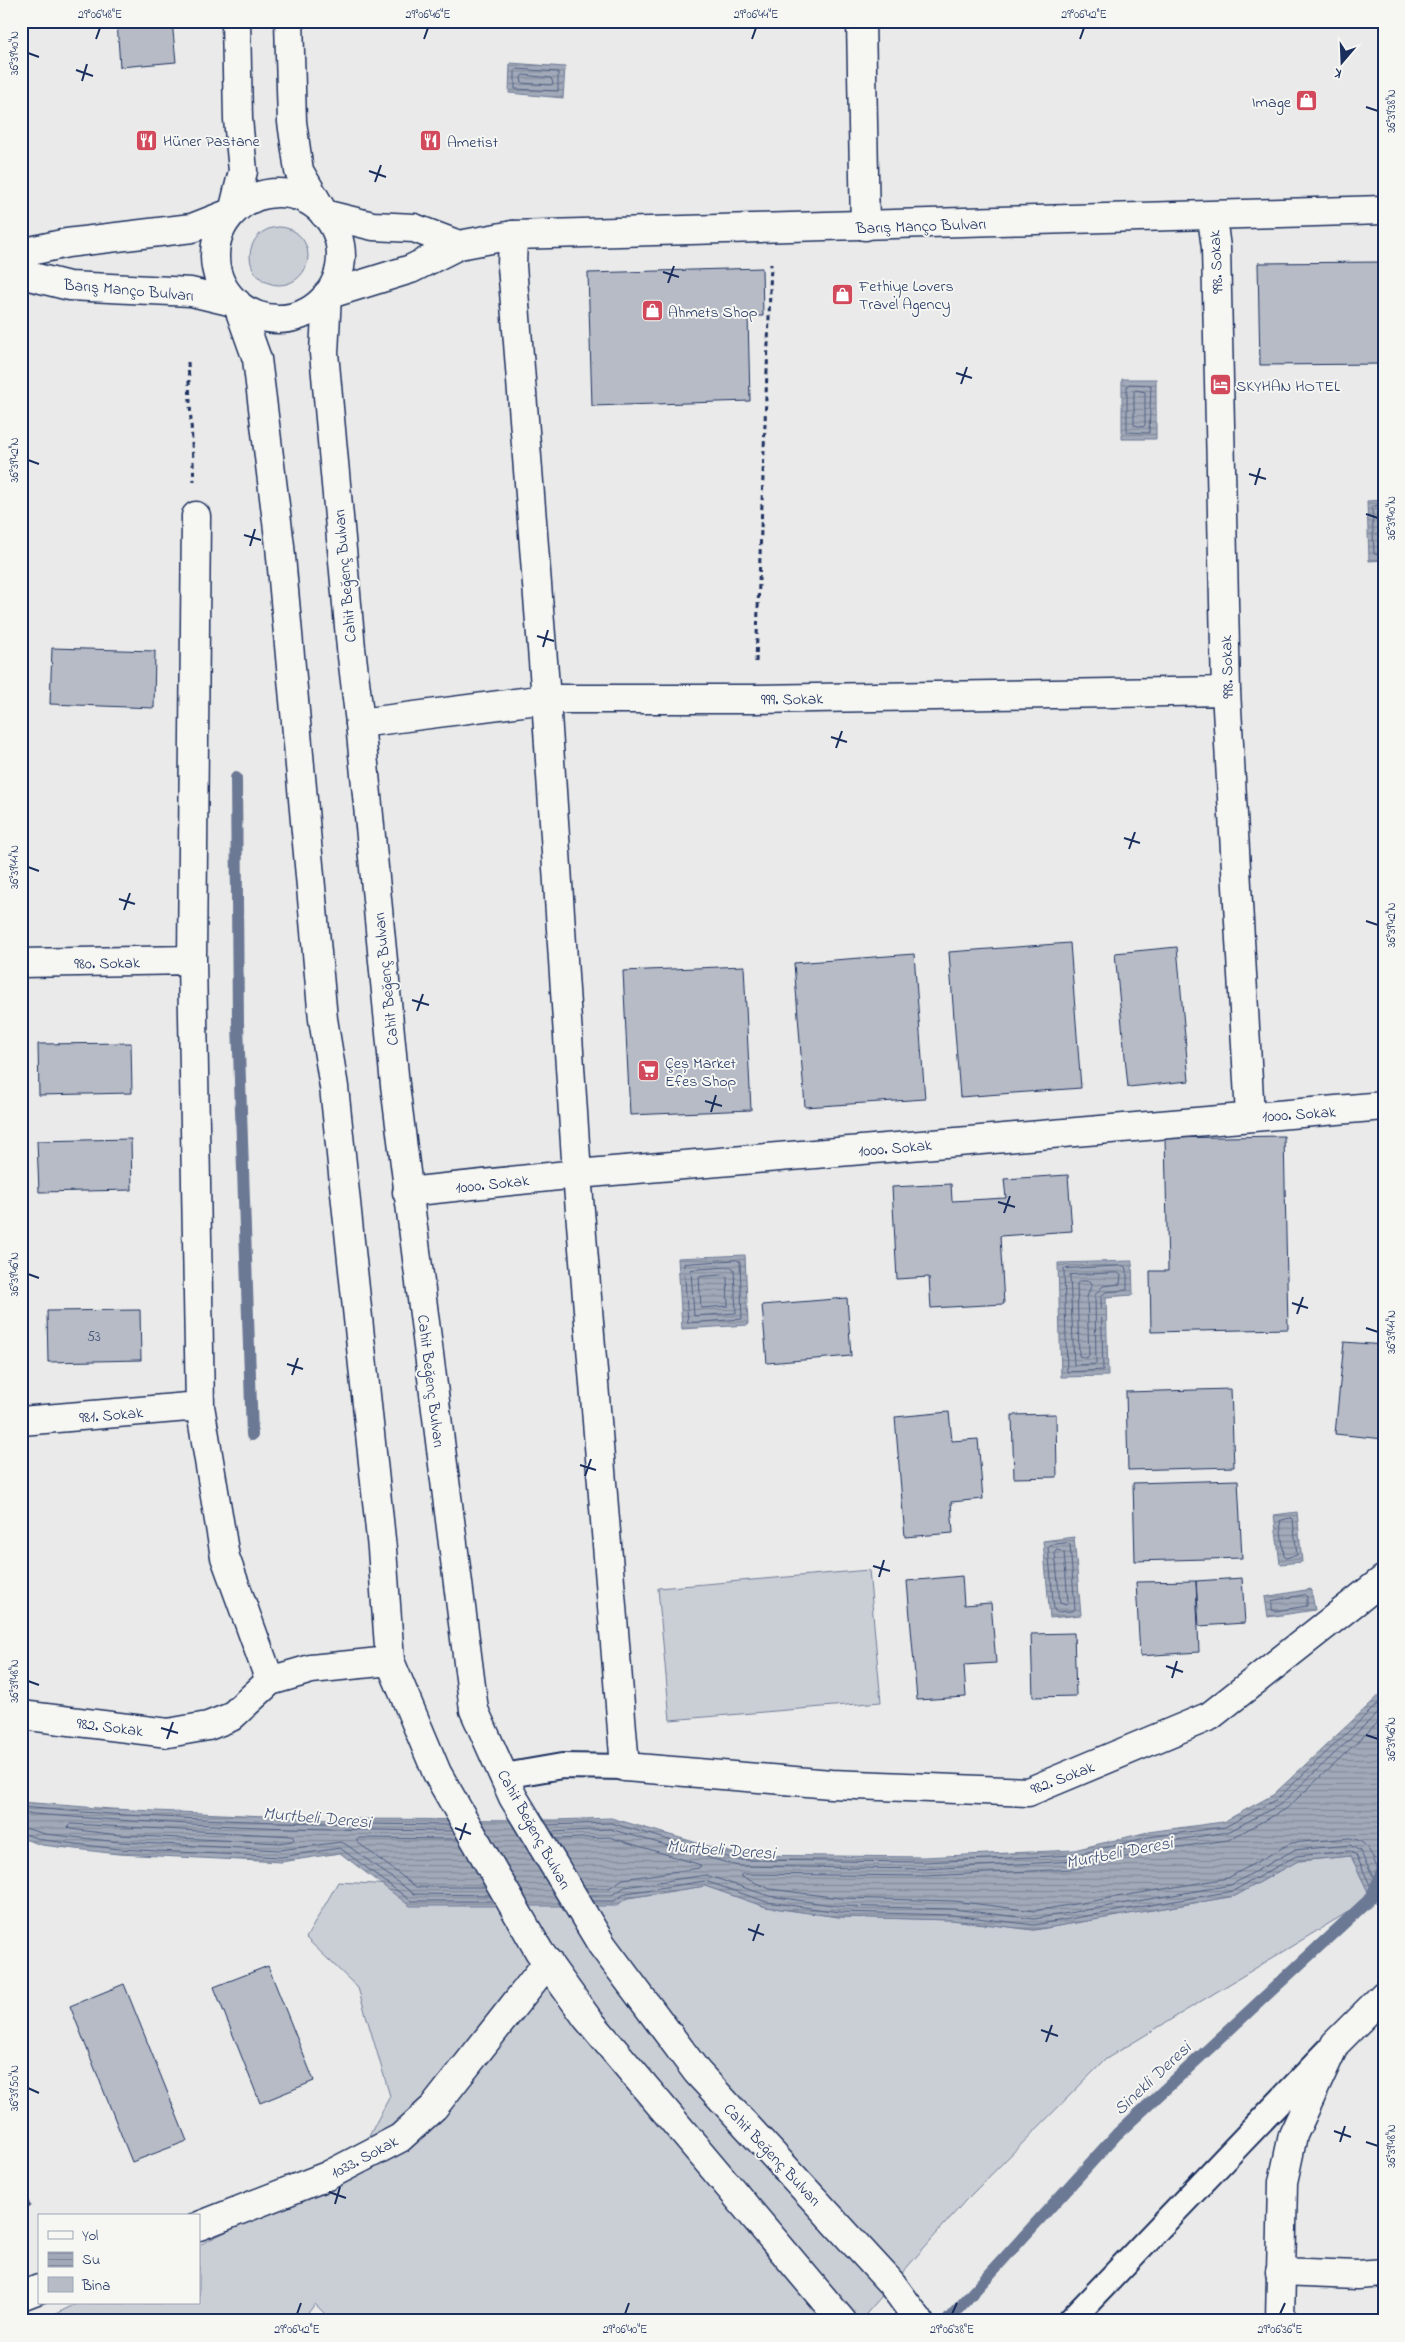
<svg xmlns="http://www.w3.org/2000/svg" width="1405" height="2342" font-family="'Indie Flower',sans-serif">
<defs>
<pattern id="water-rules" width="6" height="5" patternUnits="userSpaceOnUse" patternTransform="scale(1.25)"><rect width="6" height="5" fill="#a2aaba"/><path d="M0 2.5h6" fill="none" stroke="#838b9a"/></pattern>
</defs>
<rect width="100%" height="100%" fill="#e9eae9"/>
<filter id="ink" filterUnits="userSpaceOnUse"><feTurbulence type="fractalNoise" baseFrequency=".02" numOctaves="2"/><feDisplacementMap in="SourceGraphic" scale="10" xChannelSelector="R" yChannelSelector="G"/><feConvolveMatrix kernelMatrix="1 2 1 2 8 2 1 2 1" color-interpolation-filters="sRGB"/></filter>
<g filter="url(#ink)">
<!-- grass -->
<path fill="#caced5" stroke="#727e9a" d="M250 256a29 29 0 1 1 58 0a29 29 0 1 1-58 0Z
M869,1570L881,1702L670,1720L658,1588Z
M1351,1856L1371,1898L1106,2059L965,2201L860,2321H332L315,2304L302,2321H41L78,2303H199V2245L352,2169L390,2096L358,1988L306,1938L338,1882L627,1898L705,1886L766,1907L839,1917L952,1920L1034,1930L1235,1896L1298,1861Z"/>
<!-- water -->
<path fill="url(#water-rules)" stroke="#6c7995" d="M510,63L565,67L563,98L509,93Z
M1122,379H1156V439H1122Z
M1384,500V560L1369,561L1367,501Z
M745,1255L748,1325L682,1329L678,1258Z
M1132,1261L1133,1295L1106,1297L1108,1376L1061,1377L1058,1263Z
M1297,1512L1302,1562L1280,1564L1274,1515Z
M1074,1537L1081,1615L1050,1618L1043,1541Z
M1311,1589L1315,1610L1268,1617L1265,1597Z
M1384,1691V1891L1371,1898L1351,1856L1298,1861L1235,1896L1034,1930L952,1920L839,1917L766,1907L705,1886L627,1898L616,1906H410L340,1853L281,1862L118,1854L42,1845L21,1838V1802L111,1809L331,1819L555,1820L611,1818L739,1855L924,1857L1074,1850L1148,1832L1223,1822L1273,1795Z"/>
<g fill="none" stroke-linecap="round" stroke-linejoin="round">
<!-- shore -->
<path stroke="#516083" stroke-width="1" d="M517,69L558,72V91L515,89V71Z
M523,75L551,78L553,83L551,85L522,83L521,78Z
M1130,384L1151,385L1149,433L1127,432V386Z
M1136,390L1145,392V425L1143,427L1134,425V392Z
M1384,505L1374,506L1372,508L1374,554L1384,555
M737,1260L740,1262L742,1319L688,1323L684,1264Z
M1124,1266L1127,1269V1290L1106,1292L1101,1296L1103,1370L1067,1372L1064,1269Z
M731,1267L734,1269L736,1313L694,1316L691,1270Z
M1118,1273L1121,1275L1120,1284L1103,1286L1095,1295L1096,1364L1074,1365L1070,1275Z
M724,1275L727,1277L728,1306L701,1308L699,1277Z
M1080,1281H1090L1092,1283L1087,1297L1089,1355L1087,1358L1079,1356L1077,1284Z
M1291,1518L1293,1520L1297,1555L1286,1558L1284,1556L1280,1521Z
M1067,1543L1070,1545L1075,1609L1073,1611L1056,1612L1054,1610L1048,1547L1050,1545Z
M1057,1550L1064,1552L1068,1602L1066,1605L1060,1603L1055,1553Z
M1305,1595L1307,1597V1606L1275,1611L1272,1610V1601Z
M1384,1717L1286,1809L1228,1840L1151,1851L1074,1869L925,1876L742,1874L740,1876L770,1889L840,1898L954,1901L1034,1911L1228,1878L1291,1843L1349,1838C1368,1839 1372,1857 1379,1872L1384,1873
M21,1807C163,1820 307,1824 449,1825
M21,1813C165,1825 309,1830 453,1831
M71,1824L292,1836L294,1839L292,1841L280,1843L119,1835L70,1829L68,1827Z
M548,1825L611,1823L738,1860L924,1862L1075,1855L1149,1837L1225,1827L1277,1799L1384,1698
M21,1827L45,1834L119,1842L280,1850L341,1842L347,1845L414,1894L490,1895
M551,1832L610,1829L738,1866L924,1869L1076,1861L1150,1844L1228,1832L1281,1804L1384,1707
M21,1833L43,1840L118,1849L281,1857L340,1848L411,1901H493
M457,1839L359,1838L356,1841L416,1887H485
M556,1839L609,1837L701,1865L699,1868L623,1879L609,1888H585
M589,1895H612L625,1887L706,1875L769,1896L839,1906L953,1909L1034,1919L1231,1885L1294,1850L1350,1845L1360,1851L1375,1881L1384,1880
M593,1901H614L626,1893L705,1881L767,1902L839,1912L953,1915L1034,1925L1233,1891L1296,1856L1350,1851L1356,1855L1372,1889L1384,1887"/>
<!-- stream -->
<path stroke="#6c7995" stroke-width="12" d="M236,778L238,1022L252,1435
M947,2321L1117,2134L1371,1898L1384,1867"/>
</g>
<!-- building -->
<path fill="#b6bbc6" stroke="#1b2f5e" d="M117,21H172L176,62L120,67Z
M1384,262V364L1260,365L1258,263Z
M762,268L763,316H748L750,401L592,406L588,273Z
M52,648L155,651L154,708L50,704Z
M1070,943L1081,1088L960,1097L949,952Z
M1177,947L1189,1081L1128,1087L1115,953Z
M914,954L925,1099L805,1107L794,963Z
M744,966L751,1110L630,1115L623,971Z
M131,1043L132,1093L39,1095L38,1044Z
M1284,1136L1288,1329L1151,1332L1150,1271H1168L1165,1138Z
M131,1139L132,1190L39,1192L37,1141Z
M1068,1175L1072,1231L1000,1236L1004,1304L931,1308L929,1277L897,1279L892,1187L951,1184L952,1201L1006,1198L1004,1179Z
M847,1298L851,1356L767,1363L762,1305Z
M140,1310L141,1360L48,1362L47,1311Z
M1344,1342L1384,1345V1439L1335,1434Z
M1231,1389L1234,1467L1128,1470L1126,1392Z
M949,1412L952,1441L978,1439L983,1499L951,1502L953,1533L905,1537L895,1417Z
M1056,1414L1057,1477L1014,1478L1012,1415Z
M1238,1480L1242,1558L1135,1561L1133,1483Z
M962,1576L964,1605L991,1603L996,1663L964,1665L966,1697L917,1700L907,1581Z
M1242,1578L1245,1623L1199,1626L1196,1581Z
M1196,1581L1199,1652L1140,1656L1136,1582Z
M1074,1633L1076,1696L1033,1697L1031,1634Z
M268,1966L314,2081L260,2103L214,1987Z
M124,1984L187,2141L132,2162L70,2006Z
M21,2184L30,2206L21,2209Z"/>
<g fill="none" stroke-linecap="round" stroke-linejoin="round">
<defs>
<path id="service" d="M504,1776L562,1766L625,1767
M1070,2321L1328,2051"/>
<path id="minor" d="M861,21L865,226
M1212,217L1216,248L1226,691L1250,1116
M513,235L512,266L546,699L577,1174L625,1767L831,1784L1028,1792L1210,1716L1384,1579
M196,516L192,960L200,1406L225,1557L270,1681
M360,723L546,699H754L1226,691
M21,963L192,960
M407,1192L577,1174L1384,1106
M21,1421L200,1406
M21,1715L168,1733L208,1726L231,1717L270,1681L311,1669L390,1661
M199,2226L327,2176L400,2138L434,2107L548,1962
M1280,2272L1357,2275L1384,2273
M21,2296L39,2289"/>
<path id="tertiary" d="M324,214L373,226L414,228L459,245
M327,295L411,269L459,245L513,235L1384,210
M1280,2321L1283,2182L1293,2135L1335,2044L1384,1995"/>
<path id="secondary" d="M289,21L292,122L299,171L322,210
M215 256a63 63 0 1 1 126 0a63 63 0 1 1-126 0Z
M233,212L243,171L238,119L236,21
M21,253L67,243L192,228L233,212
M21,274L69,286L191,292L237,303
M327,295L324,353L351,648L360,723L395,1085L474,1710L513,1797L602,1945L697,2072L892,2284L919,2321
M237,303L257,359L280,546L323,1019L334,1087L382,1549L390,1661L437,1773L539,1951L587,2018L842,2321"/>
</defs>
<!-- service casing -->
<use href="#service" stroke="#1b2f5e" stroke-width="28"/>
<!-- minor casing -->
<use href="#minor" stroke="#1b2f5e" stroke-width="31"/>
<!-- tertiary casing -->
<use href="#tertiary" stroke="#1b2f5e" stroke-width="31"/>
<!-- secondary casing -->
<use href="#secondary" stroke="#1b2f5e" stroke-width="31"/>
<!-- path -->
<path stroke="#1b2f5e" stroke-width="3" stroke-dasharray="5 4" stroke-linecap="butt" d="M188,362L194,482
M756,662L771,264"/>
<!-- service -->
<use href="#service" stroke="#f6f6f2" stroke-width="24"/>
<!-- minor -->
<use href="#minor" stroke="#f6f6f2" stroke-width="28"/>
<!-- tertiary -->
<use href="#tertiary" stroke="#f6f6f2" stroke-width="28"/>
<!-- secondary -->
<use href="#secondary" stroke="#f6f6f2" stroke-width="28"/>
</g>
</g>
<!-- ticks -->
<path fill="none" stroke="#1b2f5e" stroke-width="2" d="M96,39L100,28M424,39L428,28M752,39L756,28M1080,39L1084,28M28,53L39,57M76,70L93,76M82,81L87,64M1366,107L1378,111M369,171L386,177M375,182L381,165M663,272L679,277M668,283L674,266M956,373L972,378M961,384L967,367M28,460L39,464M1249,474L1266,479M1255,485L1260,468M1366,514L1378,518M244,535L261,540M250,546L255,529M537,636L554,641M543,647L548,630M831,737L847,742M836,748L842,731M1124,838L1140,843M1129,849L1135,832M28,867L39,871M119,899L135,904M124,910L130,893M1366,921L1378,925M412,1000L429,1005M417,1011L423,994M705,1101L722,1106M711,1112L716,1095M998,1202L1015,1207M1004,1213L1010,1196M28,1274L39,1278M1292,1303L1308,1308M1297,1314L1303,1297M1366,1328L1378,1332M287,1364L303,1369M292,1375L298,1358M580,1465L596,1470M585,1476L591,1459M873,1566L890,1571M879,1577L884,1560M1166,1666L1183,1672M1172,1678L1177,1661M28,1681L39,1685M161,1728L178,1733M1366,1735L1378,1739M167,1739L173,1722M455,1828L471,1834M460,1840L466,1823M748,1929L764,1935M753,1941L759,1924M1041,2030L1058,2036M1046,2042L1052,2025M28,2088L39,2093M1334,2131L1351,2137M1340,2142L1345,2126M1366,2142L1378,2146M329,2192L346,2198M335,2204L340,2187M297,2314L301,2303M625,2314L629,2303M952,2314L957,2303M1280,2314L1285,2303"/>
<!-- icons -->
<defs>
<symbol id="shop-square" viewBox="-11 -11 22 22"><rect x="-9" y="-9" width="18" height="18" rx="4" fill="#d1495b" stroke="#f6f6f2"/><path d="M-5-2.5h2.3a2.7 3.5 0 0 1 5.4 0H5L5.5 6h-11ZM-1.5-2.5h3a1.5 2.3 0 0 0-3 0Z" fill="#fff"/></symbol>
<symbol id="restaurant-square" viewBox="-11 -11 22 22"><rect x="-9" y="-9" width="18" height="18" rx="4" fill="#d1495b" stroke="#f6f6f2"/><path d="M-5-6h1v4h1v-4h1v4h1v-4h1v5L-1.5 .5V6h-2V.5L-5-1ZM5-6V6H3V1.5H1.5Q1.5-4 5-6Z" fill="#fff"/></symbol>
<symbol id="hotel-square" viewBox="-11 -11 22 22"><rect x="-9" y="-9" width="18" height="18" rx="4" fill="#d1495b" stroke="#f6f6f2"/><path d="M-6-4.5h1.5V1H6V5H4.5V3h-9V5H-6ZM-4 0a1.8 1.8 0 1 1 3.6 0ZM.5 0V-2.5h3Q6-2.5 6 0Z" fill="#fff"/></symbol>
<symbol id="supermarket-square" viewBox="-11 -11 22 22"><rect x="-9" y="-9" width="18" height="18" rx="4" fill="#d1495b" stroke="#f6f6f2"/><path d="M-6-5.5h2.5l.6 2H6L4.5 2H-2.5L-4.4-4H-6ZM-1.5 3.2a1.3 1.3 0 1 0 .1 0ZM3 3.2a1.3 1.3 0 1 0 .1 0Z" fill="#fff"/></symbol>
</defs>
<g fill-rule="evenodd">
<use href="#shop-square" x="1294" y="88" width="25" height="25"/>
<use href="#restaurant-square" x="134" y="128" width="25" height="25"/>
<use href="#restaurant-square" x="418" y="128" width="25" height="25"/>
<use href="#shop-square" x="830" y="282" width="25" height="25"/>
<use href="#shop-square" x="640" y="298" width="25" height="25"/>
<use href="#hotel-square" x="1208" y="372" width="25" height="25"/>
<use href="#supermarket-square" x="636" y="1058" width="25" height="25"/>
</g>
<g text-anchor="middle" stroke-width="4" stroke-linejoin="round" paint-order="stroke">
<!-- number labels -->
<g font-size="14" fill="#425278">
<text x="94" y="1341">53</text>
</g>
<!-- poi labels -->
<g font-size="16" fill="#1b2f5e" stroke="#f6f6f2" text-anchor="start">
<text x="1291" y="107" text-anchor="end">Image</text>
<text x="163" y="146">Hüner Pastane</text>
<text x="447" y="147">Ametist</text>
<text x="859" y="291">Fethiye Lovers<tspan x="859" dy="18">Travel Agency</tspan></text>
<text x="668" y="317">Ahmets Shop</text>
<text x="1236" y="391">SKYHAN HOTEL</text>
<text x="665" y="1068">Çeș Market<tspan x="665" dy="18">Efes Shop</tspan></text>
</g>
<!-- street labels -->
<g font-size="16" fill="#1b2f5e" stroke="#f6f6f2">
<text transform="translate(921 225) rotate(-2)" y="6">Barış Manço Bulvarı</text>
<text transform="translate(1215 262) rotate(-93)" y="6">998. Sokak</text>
<text transform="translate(129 289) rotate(5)" y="6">Barış Manço Bulvarı</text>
<text transform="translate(344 576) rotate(-95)" y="6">Cahit Beğenç Bulvarı</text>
<text transform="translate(1226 667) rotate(-92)" y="6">998. Sokak</text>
<text transform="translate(792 698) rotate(-1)" y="6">999. Sokak</text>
<text transform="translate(107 962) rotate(-1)" y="6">980. Sokak</text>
<text transform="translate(385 979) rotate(-96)" y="6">Cahit Beğenç Bulvarı</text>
<text transform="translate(1299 1113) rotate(-4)" y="6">1000. Sokak</text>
<text transform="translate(895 1147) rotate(-5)" y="6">1000. Sokak</text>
<text transform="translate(492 1183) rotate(-6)" y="6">1000. Sokak</text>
<text transform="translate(432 1381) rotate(83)" y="6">Cahit Beğenç Bulvarı</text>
<text transform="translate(111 1414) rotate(-5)" y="6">981. Sokak</text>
<text transform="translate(110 1726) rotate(7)" y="6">982. Sokak</text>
<text transform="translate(1062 1777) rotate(-21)" y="6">982. Sokak</text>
<text transform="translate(535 1829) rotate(61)" y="6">Cahit Beğenç Bulvarı</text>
<text transform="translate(773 2154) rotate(47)" y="6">Cahit Beğenç Bulvarı</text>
<text transform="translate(364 2156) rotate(-28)" y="6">1033. Sokak</text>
</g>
<!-- water labels -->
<g font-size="18" font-style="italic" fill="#44547a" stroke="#f6f6f2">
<text transform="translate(317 1817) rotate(5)" y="6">Murtbeli Deresi</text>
<text transform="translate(721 1849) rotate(4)" y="6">Murtbeli Deresi</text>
<text transform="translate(1119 1852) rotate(-11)" y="6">Murtbeli Deresi</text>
<text transform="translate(1152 2078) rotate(-43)" y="6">Sinekli Deresi</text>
</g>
</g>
<!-- margin -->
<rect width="1405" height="2342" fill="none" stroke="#f6f6f2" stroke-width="55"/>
<!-- legend -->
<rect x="38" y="2214" width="162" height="90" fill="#f6f6f2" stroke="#9ea6b7"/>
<rect x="48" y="2231" width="25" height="8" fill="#f6f6f2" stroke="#9ea6b7"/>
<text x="82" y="2240" font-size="15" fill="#1b2f5e">Yol</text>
<rect x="48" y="2252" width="25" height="15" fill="url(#water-rules)" stroke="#9ea6b7"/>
<text x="82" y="2264" font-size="15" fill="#1b2f5e">Su</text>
<rect x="48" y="2277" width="25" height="15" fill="#b6bbc6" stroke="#9ea6b7"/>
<text x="82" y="2290" font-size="15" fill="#1b2f5e">Bina</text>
<!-- north arrow -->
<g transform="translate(1342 62) rotate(199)" stroke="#f6f6f2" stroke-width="4" paint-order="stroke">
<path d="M0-4L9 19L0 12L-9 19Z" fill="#1b2f5e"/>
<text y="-8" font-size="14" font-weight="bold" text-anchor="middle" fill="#1b2f5e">K</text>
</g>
<rect x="28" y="28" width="1350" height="2286" fill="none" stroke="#1b2f5e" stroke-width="2"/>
<g font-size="12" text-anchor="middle" fill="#1b2f5e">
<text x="100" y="18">29°06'48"E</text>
<text x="428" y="18">29°06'46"E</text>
<text x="756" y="18">29°06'44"E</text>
<text x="1084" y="18">29°06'42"E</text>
<text transform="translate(14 53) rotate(-90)" y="4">36°39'40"N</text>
<text transform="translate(1391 111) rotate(-90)" y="4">36°39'38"N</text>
<text transform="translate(14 460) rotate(-90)" y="4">36°39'42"N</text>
<text transform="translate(1391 518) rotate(-90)" y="4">36°39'40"N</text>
<text transform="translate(14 867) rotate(-90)" y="4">36°39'44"N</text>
<text transform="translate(1391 925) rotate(-90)" y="4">36°39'42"N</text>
<text transform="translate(14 1274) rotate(-90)" y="4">36°39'46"N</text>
<text transform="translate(1391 1332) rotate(-90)" y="4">36°39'44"N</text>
<text transform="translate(14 1681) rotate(-90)" y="4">36°39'48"N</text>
<text transform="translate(1391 1739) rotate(-90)" y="4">36°39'46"N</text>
<text transform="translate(14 2088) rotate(-90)" y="4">36°39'50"N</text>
<text transform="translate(1391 2146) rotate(-90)" y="4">36°39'48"N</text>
<text x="297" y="2333">29°06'42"E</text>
<text x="625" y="2333">29°06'40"E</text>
<text x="952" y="2333">29°06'38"E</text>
<text x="1280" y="2333">29°06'36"E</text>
</g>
</svg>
